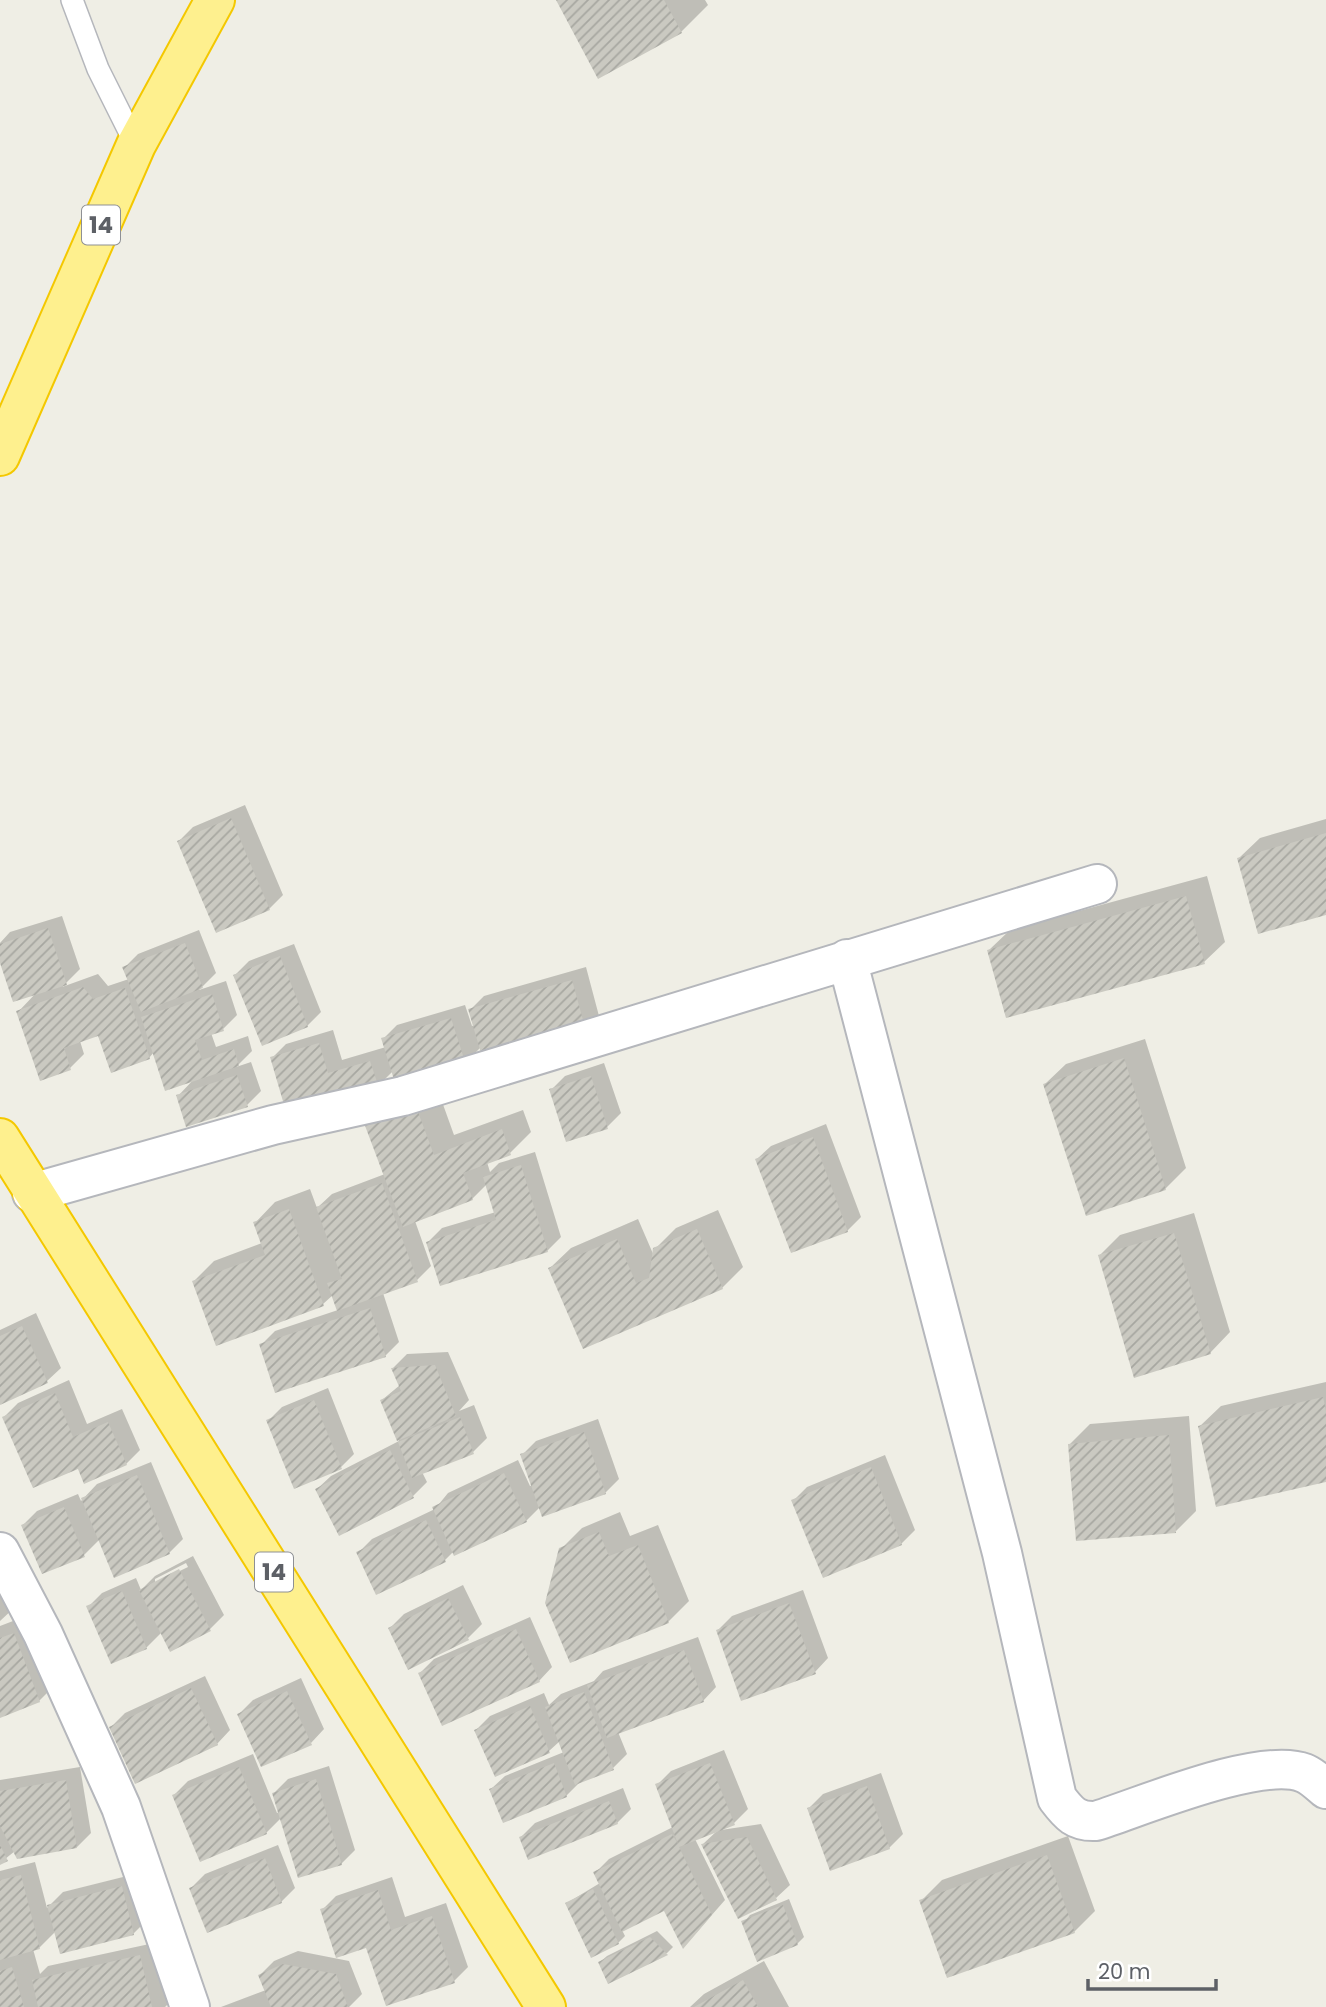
<svg xmlns="http://www.w3.org/2000/svg" width="1326" height="2007" font-family="Poppins,sans-serif">
<defs>
<pattern id="building-hatch" width="6" height="6" patternUnits="userSpaceOnUse" patternTransform="scale(1.75)"><rect width="6" height="6" fill="#cac9c1"/><path d="M-1 1l2-2M0 6l6-6M5 7l2-2" fill="none" stroke="#a7a7a1"/></pattern>
</defs>
<rect width="100%" height="100%" fill="#efeee5"/>
<!-- shadow -->
<path fill="#0003" fill-rule="evenodd" d="M558,0H705L708,5L681,32Z
M245,805L283,895L269,909L179,841L193,827Z
M1326,819V913L1239,858L1260,838Z
M1207,876L1225,942L1204,962L989,950L1010,930Z
M62,916L80,969L62,987L98,974L108,986L129,979L125,967L138,954L199,930L216,973L199,990L226,981L237,1015L223,1029L211,1033L216,1047L248,1036L252,1051L236,1067L251,1062L261,1091L247,1105L178,1096L194,1079L154,1052L149,1058L99,1034L80,1041L84,1054L70,1068L18,1012L36,993L0,957V943L10,932Z
M294,944L321,1012L307,1026L263,1043L235,975L249,961Z
M586,967L599,1016L585,1030L481,1047L465,1063L393,1071L378,1086L288,1113L272,1058L286,1044L333,1030L342,1060L386,1047L383,1039L397,1025L465,1005L472,1026L475,1025L470,1010L484,996Z
M1145,1039L1186,1168L1165,1189L1045,1084L1066,1064Z
M604,1063L621,1113L607,1127L551,1090L565,1076Z
M436,1085L454,1135L523,1110L531,1132L510,1153L487,1162L490,1172L499,1163L535,1152L561,1237L547,1251L428,1242L442,1228L496,1212L487,1184L472,1199L415,1221L431,1266L417,1280L383,1293L399,1342L385,1356L261,1345L275,1331L338,1310L333,1295L323,1304L194,1281L214,1261L262,1243L255,1223L275,1202L310,1189L317,1208L332,1194L385,1174L366,1124Z
M826,1124L861,1217L847,1231L757,1159L771,1146Z
M718,1210L743,1267L722,1288L584,1347L550,1268L571,1248L638,1219L654,1256L655,1249L676,1228Z
M1194,1213L1230,1332L1210,1353L1100,1255L1120,1235Z
M36,1313L61,1368L47,1381L0,1403V1330Z
M448,1352L469,1400L459,1411L474,1405L487,1438L473,1452L422,1472L427,1482L413,1496L340,1534L317,1489L331,1476L399,1441L382,1400L400,1385L393,1368L407,1354Z
M69,1380L87,1424L122,1409L140,1450L126,1464L4,1417L18,1403Z
M1326,1382V1480L1200,1426L1221,1406Z
M328,1388L354,1454L339,1469L268,1421L282,1407Z
M1189,1416L1196,1511L1176,1531L1069,1445L1090,1424Z
M598,1419L619,1479L605,1493L540,1507L526,1521L454,1551L445,1560L358,1553L372,1539L435,1509L448,1493L518,1460L530,1486L533,1485L522,1455L536,1441Z
M885,1455L915,1530L901,1544L793,1501L807,1487Z
M151,1462L183,1539L169,1553L100,1539L84,1555L23,1525L37,1511L78,1494L81,1501L97,1484Z
M620,1512L630,1536L658,1525L689,1601L668,1622L561,1549L582,1528Z
M193,1556L224,1615L210,1629L171,1649L162,1632L146,1648L88,1607L102,1593L136,1578L141,1590L155,1576ZM186,1563L188,1567L155,1583V1579Z
M0,1577L14,1608L0,1621Z
M463,1585L482,1624L468,1638L390,1628L404,1614Z
M803,1590L828,1658L815,1672L718,1630L732,1616Z
M34,1613L60,1680L39,1701L0,1716V1626Z
M530,1617L552,1667L539,1681L420,1673L434,1659Z
M698,1637L716,1687L703,1701L618,1732L627,1754L613,1768L581,1781L566,1796L491,1789L505,1776L564,1752L560,1741L549,1751L476,1730L490,1716L544,1693L549,1705L561,1694L594,1681L603,1671Z
M205,1676L230,1730L217,1744L111,1727L125,1713Z
M301,1678L324,1729L311,1743L239,1714L253,1700Z
M724,1750L748,1809L734,1823L721,1830L761,1824L790,1885L776,1898L703,1844L718,1830L695,1839L725,1900L696,1933L665,1908L622,1930L625,1936L618,1943L567,1903L600,1883L595,1873L609,1859L673,1827L657,1785L671,1771Z
M253,1754L277,1813L280,1812L274,1793L288,1779L329,1766L355,1850L341,1864L281,1818L266,1833L174,1795L188,1781Z
M80,1767L91,1833L77,1847L15,1851L0,1863V1780Z
M881,1773L903,1834L889,1848L809,1808L823,1794Z
M623,1788L631,1809L617,1823L521,1837L535,1823Z
M1068,1836L1095,1911L1074,1932L921,1901L942,1880Z
M278,1845L295,1888L281,1902L191,1888L205,1874Z
M35,1862L47,1908L63,1892L135,1874L147,1920L133,1934L56,1931L39,1948L33,1949L40,1974L48,1966L154,1943L168,2004L165,2007H0V1871Z
M392,1877L405,1917L446,1903L468,1967L454,1981L367,1946L322,1910L336,1896Z
M789,1899L804,1937L797,1944L744,1922L750,1915Z
M657,1931L673,1947L667,1953L609,1981L600,1962L607,1956Z
M298,1951L349,1961L362,1994L349,2007H221L266,1990L260,1975L274,1961Z
M764,1961L789,2007H690L704,1994Z"/>
<!-- building -->
<path fill="url(#building-hatch)" d="M556,0H664L682,33L598,79Z
M231,818L270,910L216,933L177,841Z
M1326,833V915L1258,934L1237,858Z
M1186,896L1205,964L1006,1018L987,950Z
M48,928L67,985L13,1002L0,963V944Z
M185,943L203,988L141,1012L122,967Z
M280,956L308,1027L262,1046L233,975Z
M572,980L586,1031L483,1060L468,1009Z
M83,987L93,999L125,988L150,1059L111,1073L98,1036L64,1048L71,1070L40,1081L16,1011Z
M212,994L224,1031L195,1040L202,1060L234,1049L239,1066L165,1091L141,1017Z
M451,1018L466,1065L396,1086L381,1038Z
M319,1043L328,1073L370,1061L379,1088L287,1115L270,1057Z
M1124,1058L1166,1190L1086,1216L1043,1084Z
M237,1075L248,1107L186,1127L176,1095Z
M591,1076L608,1129L566,1142L549,1089Z
M415,1104L434,1155L502,1129L511,1155L463,1173L473,1200L403,1227L364,1123Z
M813,1137L848,1232L791,1253L755,1159Z
M521,1165L548,1252L440,1286L426,1242L496,1220L483,1177Z
M382,1183L418,1282L337,1311L327,1283L342,1279L316,1207Z
M289,1209L324,1306L216,1346L192,1281L265,1255L253,1222Z
M697,1229L723,1289L583,1349L548,1268L617,1239L636,1283L649,1278L653,1248Z
M1174,1233L1211,1354L1134,1378L1098,1255Z
M370,1308L386,1357L275,1393L259,1344Z
M22,1326L48,1383L0,1405V1336Z
M435,1365L456,1416L397,1441L380,1400L401,1391L391,1368Z
M55,1393L73,1437L108,1422L127,1465L84,1484L78,1469L33,1488L2,1417Z
M1323,1397L1326,1411V1482L1216,1507L1198,1426Z
M314,1400L342,1469L294,1489L266,1420Z
M460,1417L474,1454L412,1478L398,1442Z
M584,1432L606,1494L542,1517L520,1454Z
M1169,1435L1176,1533L1076,1541L1068,1444Z
M390,1450L414,1498L339,1536L315,1489Z
M871,1467L902,1545L823,1578L791,1500Z
M504,1473L527,1522L454,1556L432,1507Z
M137,1475L170,1554L114,1578L81,1498Z
M64,1507L85,1557L42,1574L21,1525Z
M426,1520L446,1562L376,1595L356,1552Z
M599,1532L609,1556L638,1545L669,1623L570,1663L545,1603L559,1548Z
M179,1569L211,1631L170,1652L139,1590Z
M122,1591L147,1649L111,1664L86,1606Z
M448,1598L469,1640L408,1670L388,1628Z
M789,1603L816,1674L741,1701L716,1630Z
M516,1629L540,1682L442,1726L418,1673Z
M14,1633L40,1702L0,1718V1638Z
M684,1650L704,1702L607,1738L587,1685Z
M191,1688L218,1745L135,1784L109,1727Z
M287,1691L312,1745L261,1767L237,1714Z
M584,1692L614,1770L575,1785L545,1707Z
M530,1706L550,1753L495,1777L474,1730Z
M554,1763L567,1797L503,1823L489,1789Z
M710,1763L735,1825L679,1847L712,1915L683,1949L664,1911L622,1932L593,1872L672,1834L678,1844L655,1784Z
M239,1767L267,1834L200,1862L172,1795Z
M316,1779L342,1865L298,1878L272,1793Z
M66,1780L77,1848L17,1859L0,1826V1791Z
M867,1786L890,1849L830,1871L807,1808Z
M609,1801L618,1824L528,1860L519,1837Z
M747,1837L777,1900L738,1919L701,1844Z
M0,1845L8,1861L0,1865Z
M1047,1855L1075,1933L947,1978L919,1900Z
M265,1858L282,1903L207,1933L189,1888Z
M21,1875L40,1949L0,1960V1880Z
M122,1886L134,1935L60,1954L47,1905Z
M593,1889L619,1944L591,1958L565,1903Z
M378,1890L391,1930L432,1916L455,1983L386,2006L366,1948L336,1958L320,1909Z
M783,1905L798,1945L757,1962L741,1921Z
M650,1937L668,1955L608,1984L598,1962Z
M140,1955L152,2007H38L32,1980Z
M283,1964L336,1974L348,2007H271L258,1975Z
M12,1967L24,2007H0V1971Z
M743,1980L758,2007H694Z"/>
<g fill="none" stroke-linecap="round" stroke-linejoin="round">
<defs>
<path id="lane" d="M72,0L98,69L136,145"/>
<path id="street" d="M847,959L1002,1553L1057,1798C1069,1814 1076,1822 1096,1821C1143,1806 1261,1756 1304,1773C1312,1776 1320,1784 1326,1789
M32,1193L273,1125L403,1096L1097,884
M0,1552L43,1634L121,1807L190,2007"/>
<path id="highway" d="M0,456L136,145L215,0
M0,1138L546,2007"/>
</defs>
<!-- lane casing -->
<use href="#lane" stroke="#b5b7bc" stroke-width="24"/>
<!-- street casing -->
<use href="#street" stroke="#b5b7bc" stroke-width="42"/>
<!-- highway casing -->
<use href="#highway" stroke="#f4c800" stroke-width="42"/>
<!-- lane -->
<use href="#lane" stroke="#fff" stroke-width="21"/>
<!-- street -->
<use href="#street" stroke="#fff" stroke-width="38"/>
<!-- highway -->
<use href="#highway" stroke="#fef08e" stroke-width="38"/>
</g>
<g text-anchor="middle" stroke-width="6" stroke-linejoin="round" paint-order="stroke">
<!-- shield labels -->
<g fill="#fff" stroke="#8e9094" stroke-width="2">
<rect x="82" y="205.5" width="38" height="39" rx="5"/>
<rect x="255" y="1552.5" width="38" height="39" rx="5"/>
</g>
<g font-size="23" font-weight="bold" fill="#5d6066">
<text x="101" y="233">14</text>
<text x="274" y="1580">14</text>
</g>
</g>
<!-- scale -->
<path d="M1088 1979v10h128v-10" fill="none" stroke="#5d6066" stroke-width="3.5"/>
<text x="1098" y="1979" font-size="21" fill="#5d6066" stroke="#ffffff" stroke-width="5" paint-order="stroke">20 m</text>
</svg>
